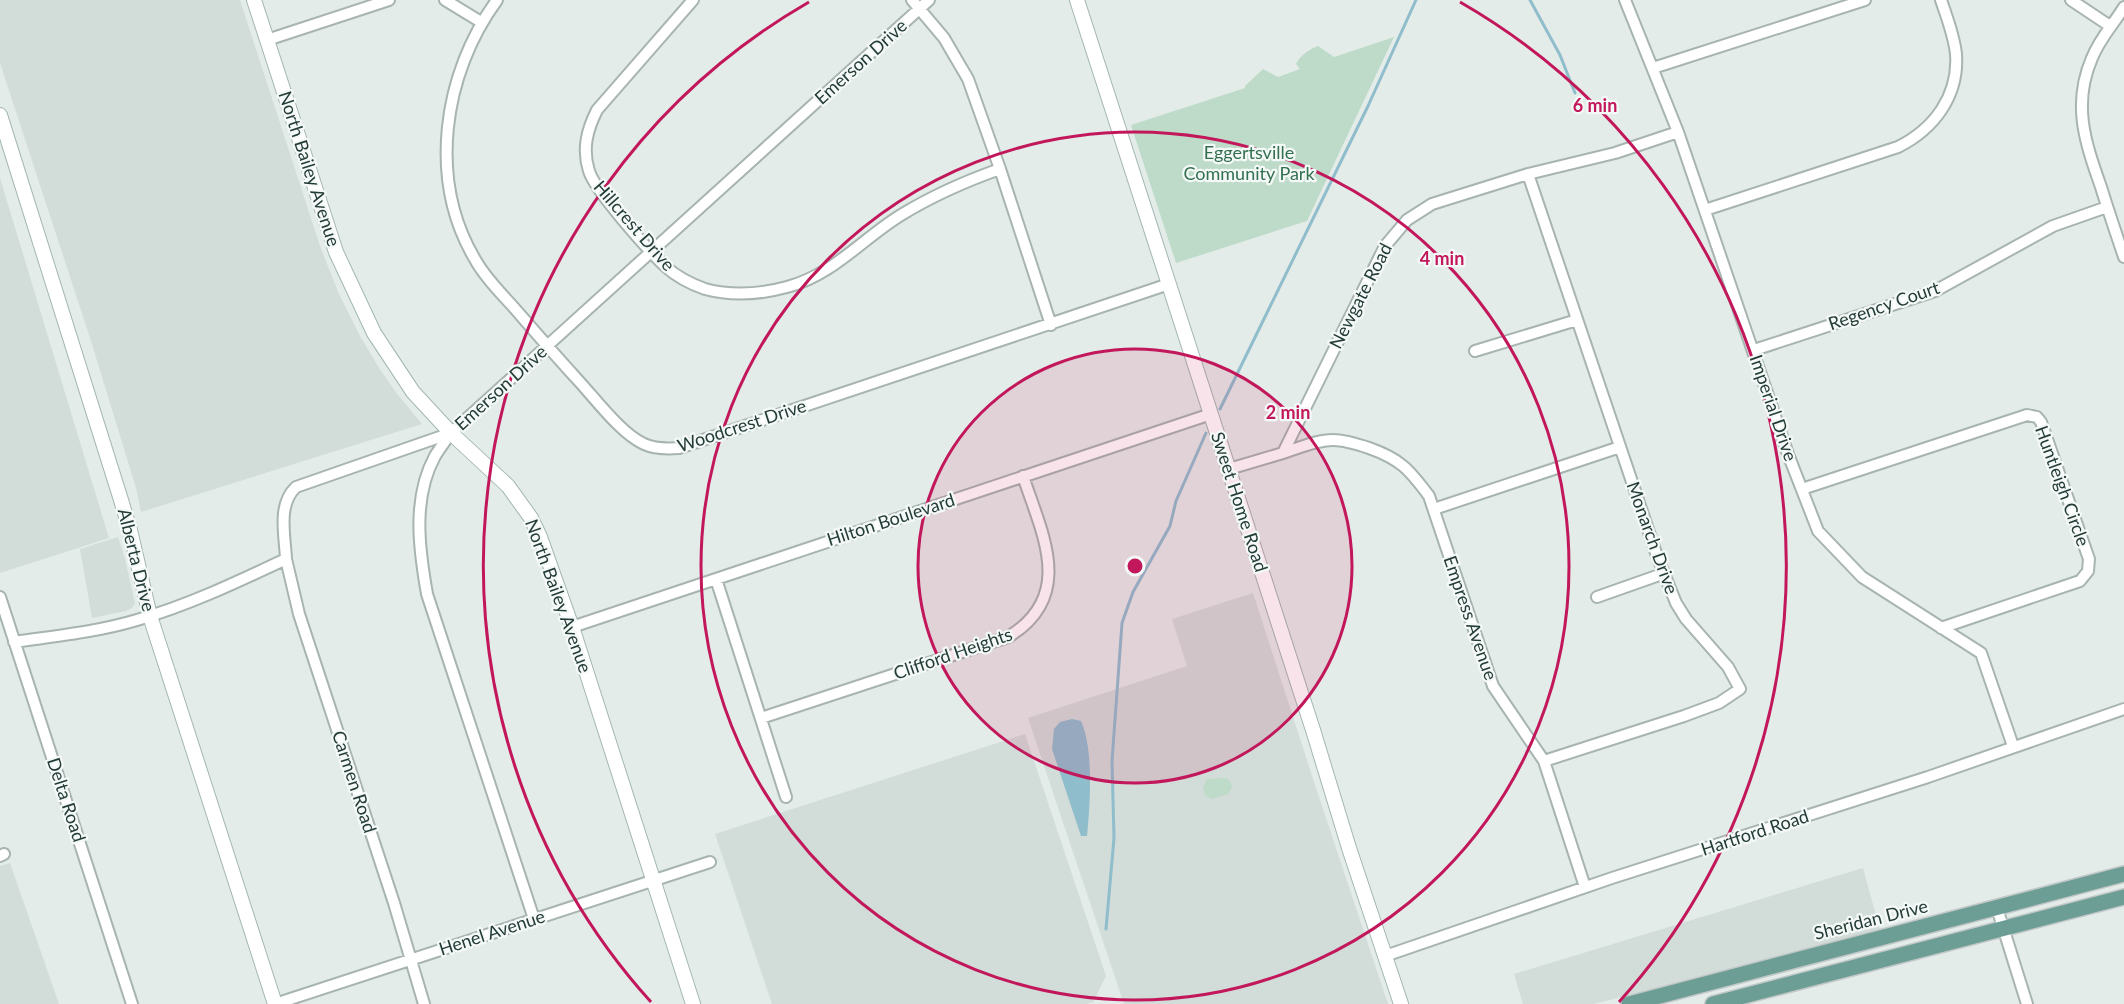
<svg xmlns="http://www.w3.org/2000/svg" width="2124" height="1004" font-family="Lato,sans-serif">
<rect width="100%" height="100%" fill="#e4ece9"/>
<!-- built -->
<path fill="#d2dcd8" d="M0,0H240L321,249L339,294L360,336L379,368L398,395L422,424L141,512L136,488L91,341L0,63Z
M0,178L109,538L0,573Z
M118,537L125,559L135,603L132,608L126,611L92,618L80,549Z
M1253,593L1314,782L1388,1004H1124L1028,718L1187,666L1172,619Z
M1025,734L1106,976L1093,1002L1087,1004H772L715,834Z
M10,863L59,1004H0V866Z
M1863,868L1880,930L1594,1004H1523L1514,974Z"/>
<!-- green -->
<path fill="#bedbc9" d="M1394,37L1307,221L1176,263L1131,125L1245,88V86L1263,69L1278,77L1300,69L1296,64C1300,55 1310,49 1318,46L1334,57Z
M1226,778L1230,781L1232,787L1228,794L1212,799L1205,795L1203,788L1207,779Z"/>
<!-- water -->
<path fill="#90bdcc" d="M1072,719L1081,721C1094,750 1090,804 1087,836H1081L1052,749L1054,729L1060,722Z"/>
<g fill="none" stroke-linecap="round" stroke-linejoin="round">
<!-- stream -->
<path stroke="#90bdcc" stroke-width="3" d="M1530,0L1560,55L1575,93
M1220,409L1368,106L1416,0
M1106,929L1114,838L1112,761L1122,623L1133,592L1170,526L1176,501L1206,433"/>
<defs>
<path id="street" d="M445,0L481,22
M497,0C443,74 427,180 476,261C486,279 502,294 516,310C536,333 555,355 576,378C594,397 621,434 644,444C655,449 667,449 679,448L1169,284
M693,0L597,110C587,130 582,149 589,171C595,191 649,251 666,267C677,277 691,284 705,289C731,296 761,294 787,287C833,275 862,239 901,215C932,196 966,181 1000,169
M912,0L944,38L968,79L1000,169L1051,325
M1625,0L1678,132L1788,454L1818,531L1862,577L1981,653L2013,746
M2071,0L2110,26
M2124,7C2113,25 2100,38 2092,58C2072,104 2085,142 2101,187C2108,210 2116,233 2124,257
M267,40L389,0
M1653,68L1865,0
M1528,174L1657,556L1676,603L1686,619L1728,667L1740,689L1719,703L1684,716L1544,761
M1705,210L1898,147C1934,129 1959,96 1956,54C1954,35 1947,18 1941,0
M1754,350L1935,291L2053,226L2107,207
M1475,351L1577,320
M1283,453C1299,448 1316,440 1333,440C1345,440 1357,444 1369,448C1400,459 1409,469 1429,496L1493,686L1544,761L1585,887
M1229,469L1283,453L1385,246L1407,220L1432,204L1528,174L1615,153L1678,132
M1802,489L2027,415L2037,417L2041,422L2089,559L2088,571L2080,581L1941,628
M1434,509L1620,447
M286,559L299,614L394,903L424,1004
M716,579L786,797
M0,597L132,1004
M1597,597L1665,573
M572,627L1211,414
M14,642C55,636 97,632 137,620C189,605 237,582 286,559C285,535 277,505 296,487L451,433
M761,718L1008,637C1076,596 1042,534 1023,476
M0,856L4,854
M1997,908L2027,1004
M534,919L427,594C419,549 412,498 435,456C440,448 446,440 451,433L929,0
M1385,956L1612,878L1928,777L2124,709
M275,1004L710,862"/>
<path id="secondary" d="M254,0L336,252L374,333L413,392L451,433L508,486L531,518L540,537L572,627L693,1004
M1077,0L1313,730L1349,848L1401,1004
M0,115L121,500L130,530L150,616L275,1004"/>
<path id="primary" d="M1629,1004L2124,874
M1713,1004L2124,897"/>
</defs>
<!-- street casing -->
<use href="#street" stroke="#a7b4b0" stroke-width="14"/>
<!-- secondary casing -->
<use href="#secondary" stroke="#a3b7b2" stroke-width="16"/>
<!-- primary casing -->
<use href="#primary" stroke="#c2c8c7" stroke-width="18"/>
<!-- street -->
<use href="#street" stroke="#fff" stroke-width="10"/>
<!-- secondary -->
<use href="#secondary" stroke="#fff" stroke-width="14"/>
<!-- primary -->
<use href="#primary" stroke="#6c9e96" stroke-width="15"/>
</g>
<!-- distance rings -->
<circle cx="1135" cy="566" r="217" fill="#c2185b" fill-opacity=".12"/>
<g fill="none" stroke="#c2185b" stroke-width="3">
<circle cx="1135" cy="566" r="217"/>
<circle cx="1135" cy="566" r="434"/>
<path d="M651 1002A651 651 0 0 1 809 2M1460 2A651 651 0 0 1 1619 1002"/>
</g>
<g text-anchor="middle" stroke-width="4.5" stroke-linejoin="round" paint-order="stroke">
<!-- street labels -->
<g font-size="18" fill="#243c38" stroke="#f4f9f7">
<text transform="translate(861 62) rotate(-42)" y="6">Emerson Drive</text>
<text transform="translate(309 169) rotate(72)" y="6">North Bailey Avenue</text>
<text transform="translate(634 226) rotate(49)" y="6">Hillcrest Drive</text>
<text transform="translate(1361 296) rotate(-63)" y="6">Newgate Road</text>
<text transform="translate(1884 306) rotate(-19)" y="6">Regency Court</text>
<text transform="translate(501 388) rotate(-42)" y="6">Emerson Drive</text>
<text transform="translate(1773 408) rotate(71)" y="6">Imperial Drive</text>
<text transform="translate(742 426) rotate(-18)" y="6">Woodcrest Drive</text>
<text transform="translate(2062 486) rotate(70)" y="6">Huntleigh Circle</text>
<text transform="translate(1239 502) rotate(72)" y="6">Sweet Home Road</text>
<text transform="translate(891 520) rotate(-18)" y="6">Hilton Boulevard</text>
<text transform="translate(1652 538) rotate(70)" y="6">Monarch Drive</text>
<text transform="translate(136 560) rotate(76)" y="6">Alberta Drive</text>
<text transform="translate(558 596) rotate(70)" y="6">North Bailey Avenue</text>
<text transform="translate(1470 618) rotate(71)" y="6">Empress Avenue</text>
<text transform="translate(953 654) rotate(-19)" y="6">Clifford Heights</text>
<text transform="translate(354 782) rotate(72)" y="6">Carmen Road</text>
<text transform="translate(66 800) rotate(72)" y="6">Delta Road</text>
<text transform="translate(1755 833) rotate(-18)" y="6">Hartford Road</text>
<text transform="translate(1871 920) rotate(-14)" y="6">Sheridan Drive</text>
<text transform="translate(492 933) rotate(-18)" y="6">Henel Avenue</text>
</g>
<!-- park labels -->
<g font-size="18" fill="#327050" stroke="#f4f9f7">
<text x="1249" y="159">Eggertsville<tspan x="1249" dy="21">Community Park</tspan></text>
</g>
</g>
<circle cx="1135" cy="566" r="9" fill="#c2185b" stroke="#f4f9f7" stroke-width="3"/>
<g font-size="18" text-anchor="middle" font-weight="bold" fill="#c2185b" stroke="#f4f9f7" stroke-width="4.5" stroke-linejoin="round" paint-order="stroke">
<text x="1595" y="112">6 min</text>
<text x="1442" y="265">4 min</text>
<text x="1288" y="419">2 min</text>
</g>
</svg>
